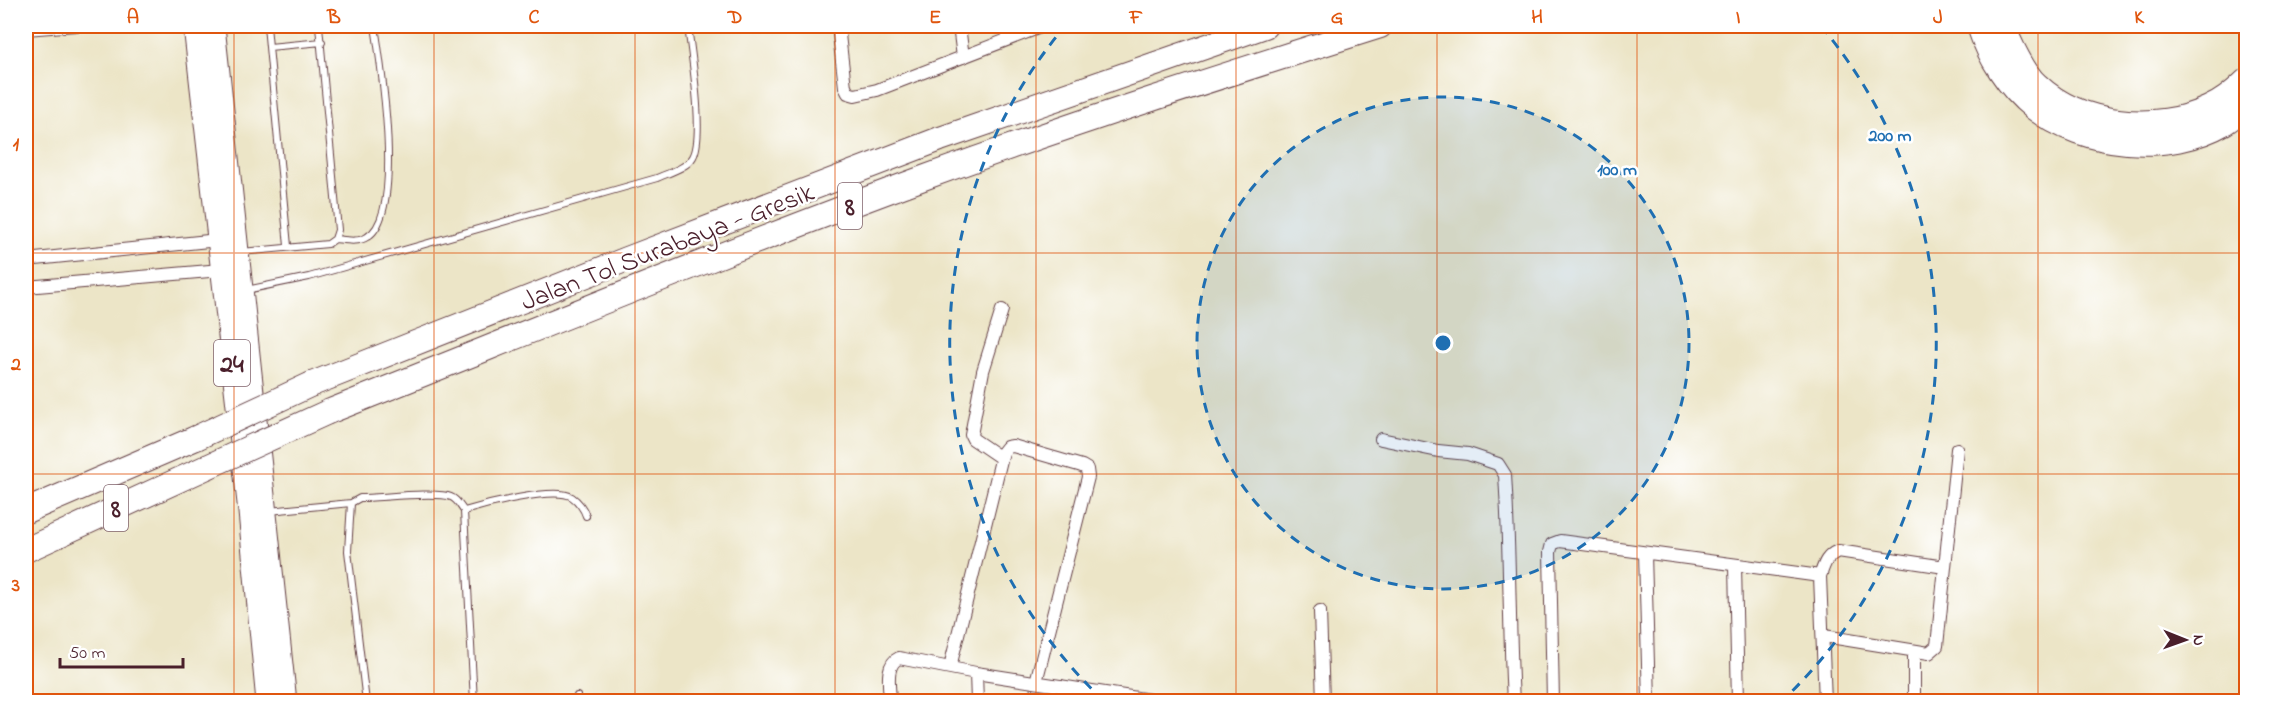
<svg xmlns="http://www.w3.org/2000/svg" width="2272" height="727" font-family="'Indie Flower',sans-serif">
<rect width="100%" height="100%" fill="#fff"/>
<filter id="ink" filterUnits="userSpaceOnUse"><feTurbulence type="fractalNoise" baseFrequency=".0167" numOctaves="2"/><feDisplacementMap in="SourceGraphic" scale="12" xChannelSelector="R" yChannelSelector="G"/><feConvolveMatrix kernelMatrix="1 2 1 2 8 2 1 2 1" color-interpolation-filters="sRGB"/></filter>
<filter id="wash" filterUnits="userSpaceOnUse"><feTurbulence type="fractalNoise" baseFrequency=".008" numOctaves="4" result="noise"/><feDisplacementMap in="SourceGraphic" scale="24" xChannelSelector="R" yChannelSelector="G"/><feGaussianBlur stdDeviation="1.35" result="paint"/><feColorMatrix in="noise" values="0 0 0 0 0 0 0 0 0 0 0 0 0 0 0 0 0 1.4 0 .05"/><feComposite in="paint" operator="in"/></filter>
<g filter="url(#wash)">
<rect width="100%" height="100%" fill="#ece5c7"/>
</g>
<g filter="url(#ink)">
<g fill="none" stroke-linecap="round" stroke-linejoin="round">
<defs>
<path id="service" d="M267,26L288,246
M26,32L102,26
M269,47L322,42
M335,239C345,240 358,243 367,237C405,215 381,65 375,26
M241,252L328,244L335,239L338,230L319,26
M246,290L309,277L657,178C668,173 687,168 693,157C705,136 691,52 688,26
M269,511L351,503
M464,511C484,505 555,486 572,497C578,501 584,509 586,516
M366,702L348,551L351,503L360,498C379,498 436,491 451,497C457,499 460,506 464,511L474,702
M576,702L577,696"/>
<path id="minor" d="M838,26L845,87L848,93L855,95L877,90L1043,26
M959,26L963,57
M26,260L218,240
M26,287L221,270
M1381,439L1438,451L1468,454L1498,464L1505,475C1510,551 1509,626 1513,702
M1001,458L973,439L971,435L983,371L1002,310
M1645,553L1649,702
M1735,565L1738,702
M1320,611L1323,702
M1824,636L1929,653L1937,646L1957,449
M1914,651V702
M950,667L1003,452L1007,447L1013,446L1082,466L1087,469L1088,477L1036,682
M976,673L977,702
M1062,686L1063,702
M890,702C890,688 884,665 899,658L976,673L1163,702
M1553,702L1550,552L1552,544L1560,541L1820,576
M1825,702L1820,576C1824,565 1826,556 1838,551L1945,567"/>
<path id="trunk" d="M194,26L249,512L267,702
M214,26L286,702"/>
<path id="motorway" d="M1979,26C1989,57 2008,87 2034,108C2084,147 2169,155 2224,123C2232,118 2239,112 2246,107
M2004,26C2008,41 2025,75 2037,85C2080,126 2157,133 2209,108C2223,102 2236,91 2246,81
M312,384L627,259L940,139L1265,26
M328,412C527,333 725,251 926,177C1076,122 1228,74 1380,26
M26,511L196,438
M26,550L207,467"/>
</defs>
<!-- service casing -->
<use href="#service" stroke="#623d42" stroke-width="8"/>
<!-- minor casing -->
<use href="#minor" stroke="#623d42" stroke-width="14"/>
<!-- trunk casing -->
<use href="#trunk" stroke="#623d42" stroke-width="23"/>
<!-- motorway casing -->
<use href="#motorway" stroke="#623d42" stroke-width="26"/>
<!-- service -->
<use href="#service" stroke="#fff" stroke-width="6"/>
<!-- minor -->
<use href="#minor" stroke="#fff" stroke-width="12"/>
<!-- trunk -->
<use href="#trunk" stroke="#fff" stroke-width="21"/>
<!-- motorway -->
<use href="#motorway" stroke="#fff" stroke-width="24"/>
<defs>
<path id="motorway-bridge" d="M196,438L312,384
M207,467L328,412"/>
</defs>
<!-- motorway-bridge casing -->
<use href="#motorway-bridge" stroke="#623d42" stroke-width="26" stroke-linecap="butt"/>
<!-- motorway-bridge -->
<use href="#motorway-bridge" stroke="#fff" stroke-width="24"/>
</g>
</g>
<!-- grid -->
<path fill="none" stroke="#e0560e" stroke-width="1.5" stroke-opacity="0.55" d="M234,26V702M434,26V702M635,26V702M835,26V702M1036,26V702M1236,26V702M1437,26V702M1637,26V702M1838,26V702M2038,26V702M26,253H2246M26,474H2246"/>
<!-- distance rings -->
<circle cx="1443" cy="343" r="246" fill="#1f6fb2" fill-opacity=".12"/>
<g fill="none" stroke="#1f6fb2" stroke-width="3" stroke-dasharray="10 8">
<circle cx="1443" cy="343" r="246"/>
<path d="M1104 701A493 493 0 0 1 1065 26M1821 26A493 493 0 0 1 1782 701"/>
</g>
<g text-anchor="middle" stroke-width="5" stroke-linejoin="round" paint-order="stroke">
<!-- shield labels -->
<g fill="#fff" stroke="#80626b" stroke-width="1.5">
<rect x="838" y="183" width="24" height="46" rx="4.5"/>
<rect x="214" y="340" width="36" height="46" rx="4.5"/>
<rect x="104" y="485" width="24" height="46" rx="4.5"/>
</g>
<g font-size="26" font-weight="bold" fill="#4a1f2b">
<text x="850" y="215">8</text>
<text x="232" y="372">24</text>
<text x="116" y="517">8</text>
</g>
<!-- street labels -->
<g font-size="27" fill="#4a1f2b" stroke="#fff">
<text transform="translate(667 246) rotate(-21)" y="9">Jalan Tol Surabaya - Gresik</text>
</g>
</g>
<circle cx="1443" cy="343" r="9" fill="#1f6fb2" stroke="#fff" stroke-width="3"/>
<g font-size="18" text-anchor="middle" font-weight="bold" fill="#1f6fb2" stroke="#fff" stroke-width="5" stroke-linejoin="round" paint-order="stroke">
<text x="1890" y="141">200 m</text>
<text x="1617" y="175">100 m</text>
</g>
<!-- margin -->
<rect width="2272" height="727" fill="none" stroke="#fff" stroke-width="66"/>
<!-- north arrow -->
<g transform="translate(2185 640) rotate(91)" stroke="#ffffff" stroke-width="4.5" paint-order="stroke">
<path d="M0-4.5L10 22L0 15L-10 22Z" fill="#4a1f2b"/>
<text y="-9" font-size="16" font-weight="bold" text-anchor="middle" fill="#4a1f2b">N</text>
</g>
<!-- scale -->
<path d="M60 658v9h123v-9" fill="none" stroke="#4a1f2b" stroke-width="3"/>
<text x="69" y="658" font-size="18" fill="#4a1f2b" stroke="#ffffff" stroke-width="4.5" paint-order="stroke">50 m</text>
<rect x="33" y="33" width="2206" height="661" fill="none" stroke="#e0560e" stroke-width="2"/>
<g font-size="20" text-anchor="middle" font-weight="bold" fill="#e0560e">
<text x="133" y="23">A</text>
<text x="334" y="23">B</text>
<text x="534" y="23">C</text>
<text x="735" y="23">D</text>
<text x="935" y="23">E</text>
<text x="1136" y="23">F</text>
<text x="1337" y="23">G</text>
<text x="1537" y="23">H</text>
<text x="1738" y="23">I</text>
<text x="1938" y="23">J</text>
<text x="2139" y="23">K</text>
<text x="16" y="150">1</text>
<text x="16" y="370">2</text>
<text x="16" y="591">3</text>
</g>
</svg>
